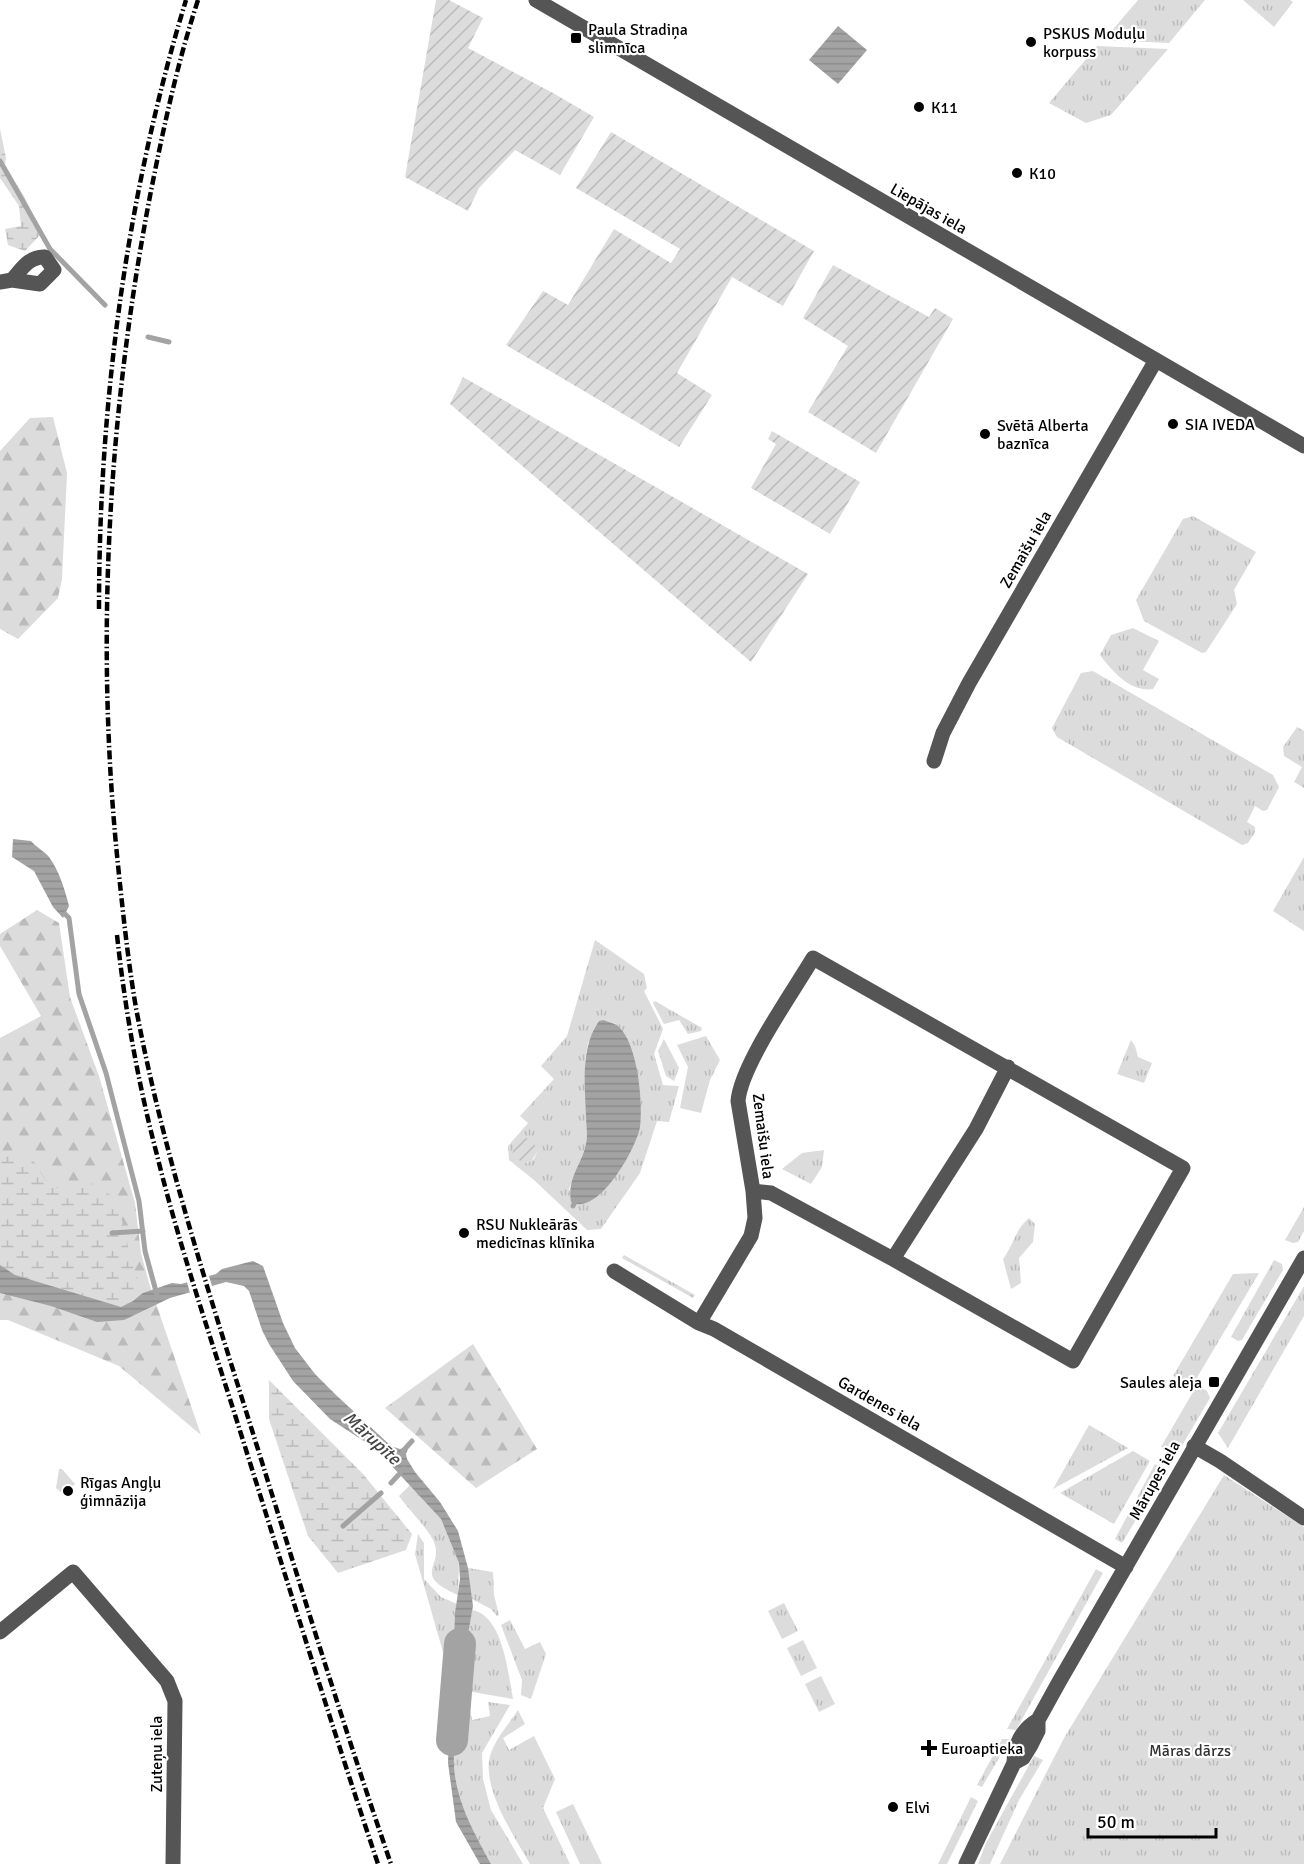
<svg xmlns="http://www.w3.org/2000/svg" width="1304" height="1864" font-family="Signika,sans-serif">
<defs>
<pattern id="grass-tufts" width="24" height="20" patternUnits="userSpaceOnUse" patternTransform="scale(1.5)"><rect width="24" height="20" fill="#dcdcdc"/><path d="M3 7l-1-3M5 7V3M7 7l1-3M15 17l-1-3M17 17v-4M19 17l1-3" fill="none" stroke="#bbb"/></pattern>
<pattern id="forest-firs" width="22" height="20" patternUnits="userSpaceOnUse" patternTransform="scale(1.5)"><rect width="22" height="20" fill="#dcdcdc"/><path d="M5 1l3.5 6h-7zM16 11l3.5 6h-7z" fill="#bbb"/></pattern>
<pattern id="wetland-marsh" width="20" height="14" patternUnits="userSpaceOnUse" patternTransform="scale(1.5)"><rect width="20" height="14" fill="#dcdcdc"/><path d="M1 5h8M5 5V1M11 12h8M15 12V8" fill="none" stroke="#bbb"/></pattern>
<pattern id="garden-furrows" width="10" height="10" patternUnits="userSpaceOnUse" patternTransform="scale(1.5)"><rect width="10" height="10" fill="#dcdcdc"/><path d="M-1 1l2-2M0 10L10 0M9 11l2-2" fill="none" stroke="#bbb"/></pattern>
<pattern id="water-rules" width="6" height="5" patternUnits="userSpaceOnUse" patternTransform="scale(1.5)"><rect width="6" height="5" fill="#a3a3a3"/><path d="M0 2.5h6" fill="none" stroke="#8b8b8b"/></pattern>
</defs>
<rect width="100%" height="100%" fill="#fff"/>
<!-- grass -->
<path fill="url(#grass-tufts)" fill-rule="evenodd" d="M1138,0H1205L1169,43L1104,40Z
M1243,0H1290L1293,2L1274,27Z
M1097,46L1168,49L1111,115L1086,123L1049,103Z
M1193,516L1256,552L1234,590L1237,604L1206,652L1202,653L1144,621L1136,600L1183,519Z
M1133,628L1159,641L1143,670L1159,679L1153,689C1131,693 1112,671 1100,655L1111,635Z
M1093,671L1273,775L1279,787L1267,810L1263,811L1255,806L1247,822L1255,827V832L1248,843L1242,845L1057,737L1052,728L1081,673Z
M1297,727L1304,731V788L1294,782L1302,767L1284,756L1283,747Z
M1304,857V931L1273,911Z
M595,940L644,974L647,988L644,991L663,1029L654,1054L663,1085L679,1086L669,1122L657,1121L640,1173L601,1229L587,1230L534,1180L509,1160L508,1146L528,1123L520,1116L554,1079L541,1066L567,1036ZM604,1020L616,1024L576,1205L569,1189L587,1143L585,1061L588,1043L593,1036L595,1027ZM525,1138L537,1152L534,1159L527,1163L512,1152Z
M655,1001L702,1028L701,1031L688,1034L679,1020L664,1024L653,1003Z
M706,1036L720,1060L710,1080L701,1113L680,1108L688,1067L677,1045Z
M664,1039L679,1068L674,1081L666,1076L658,1051Z
M1131,1040L1135,1046L1138,1057L1152,1063L1144,1083L1117,1074Z
M824,1150L822,1167L811,1184L782,1169L802,1153Z
M1304,1207V1231L1298,1242L1293,1243L1285,1240Z
M1029,1218L1035,1224L1033,1242L1019,1258L1021,1283L1011,1289L1003,1259C1013,1246 1016,1228 1029,1218Z
M624,1255L695,1295L693,1298L622,1258Z
M1274,1260L1282,1264L1283,1270L1242,1340L1238,1341L1231,1337Z
M1259,1273L1192,1386L1173,1376L1233,1274Z
M1304,1286V1316L1228,1448L1218,1433Z
M1197,1385L1207,1391L1210,1398L1180,1449L1174,1451L1161,1447Z
M1089,1425L1128,1448L1053,1489Z
M1133,1451L1150,1461L1114,1524L1060,1493Z
M1155,1464L1166,1470L1122,1543L1115,1539Z
M59,1469H62L75,1484L66,1493H62L56,1488Z
M1224,1475L1304,1527V1864H1000L1064,1738Z
M411,1484L441,1519L459,1562L458,1595C408,1573 448,1566 432,1538C423,1523 409,1510 399,1496Z
M418,1534L424,1543V1579L441,1597L457,1604L453,1673L449,1686H447V1666L415,1554Z
M468,1568L493,1572L494,1595L499,1615L497,1616L491,1609L472,1599Z
M1096,1569L1103,1573L1016,1730L1007,1729Z
M784,1603L798,1631L782,1639L768,1611Z
M472,1610C503,1615 508,1673 513,1699L461,1690L459,1685Z
M510,1620L525,1649L540,1642L546,1654L531,1699L521,1695L522,1680L501,1625Z
M803,1640L817,1668L801,1676L787,1648Z
M821,1676L835,1704L819,1712L805,1684Z
M462,1697L468,1698L472,1720L490,1716L488,1702L510,1705L482,1753L483,1779L491,1810L523,1864H491C472,1829 452,1794 454,1754C455,1735 459,1716 462,1697Z
M518,1710L525,1724L503,1738L509,1750L534,1736L555,1779L543,1808L570,1864H530C515,1837 479,1785 491,1753C496,1738 509,1724 518,1710Z
M1002,1739H1010L982,1787L977,1785Z
M1034,1756L1043,1760L1019,1800L990,1864H978L986,1843Z
M971,1797L978,1801L947,1864H938Z
M573,1804L602,1864H580L556,1812Z"/>
<!-- forest -->
<path fill="url(#forest-firs)" d="M53,417L67,473L62,579L58,598L18,639L0,629V451L30,418Z
M37,910L59,923L70,997L99,1076L135,1203L141,1253L149,1283L201,1435L119,1366L8,1320H0V1038L41,1016L0,946V934Z
M473,1344L537,1449L476,1488L385,1408Z"/>
<!-- wetland -->
<path fill="url(#wetland-marsh)" d="M0,129L6,158L5,165L24,196L42,233L25,251L8,245L5,229L21,226L19,206L0,178Z
M30,1155L47,1183L66,1192L88,1181L117,1199L132,1264L143,1293L133,1301L121,1307L15,1275L0,1265V1157Z
M269,1380L363,1474L412,1534L406,1550L338,1573L308,1536L269,1419Z"/>
<!-- garden -->
<path fill="url(#garden-furrows)" d="M436,0H449L483,18L468,48L553,93L594,117L560,175L515,150L479,188L468,211L405,177Z
M611,132L814,251L783,306L732,277L677,373L712,395L679,447L506,345L543,291L568,305L614,229L671,263L680,249L576,188Z
M833,265L929,317L935,308L953,319L876,453L808,412L848,346L803,318Z
M463,377L808,574L751,662L450,404Z
M772,431L860,482L830,534L751,488L776,444L768,439Z
M525,1138L533,1140L537,1152L531,1162L523,1163L513,1156C511,1146 515,1140 525,1138Z"/>
<!-- water -->
<path fill="url(#water-rules)" d="M838,26L867,50L838,84L809,60Z
M13,839L31,841C36,847 44,851 49,857C59,870 65,890 69,906L63,918L53,907L34,871L12,857Z
M604,1020C610,1023 616,1023 620,1028C638,1047 643,1102 640,1127C636,1149 598,1217 571,1202C567,1178 581,1166 586,1144C588,1136 586,1125 586,1116C585,1085 580,1048 599,1021Z
M253,1261L263,1266L283,1323L295,1348L315,1374L336,1395L391,1446L400,1449L406,1447L408,1449L406,1454L407,1459L415,1472L440,1502L458,1531L468,1568L473,1606L459,1685L449,1686L453,1673L455,1613L460,1579L459,1563L441,1519L376,1449L330,1419L293,1381L269,1344L262,1330L249,1291L244,1286L226,1282L170,1298L124,1320L97,1322L51,1306L0,1293V1265L15,1275L121,1307L133,1301L143,1293L172,1283L181,1284L216,1274L222,1269Z
M450,1696L462,1697C459,1716 455,1735 454,1754C452,1794 472,1829 491,1864H480L456,1822L448,1763Z"/>
<!-- pier -->
<path fill="#fff" d="M208,1273L213,1289L191,1296L186,1279Z"/>
<g fill="none" stroke-linecap="round" stroke-linejoin="round">
<!-- stream -->
<path stroke="#a3a3a3" stroke-width="5" d="M0,161L50,249L105,305
M148,337L169,342
M65,914L69,918L79,994L106,1073L139,1201L145,1251L157,1295
M573,1206L574,1204
M112,1233L143,1231
M403,1451L412,1441
M391,1483L404,1469
M343,1526L381,1493"/>
<!-- river -->
<path stroke="#a3a3a3" stroke-width="32" d="M452,1740L460,1644"/>
<!-- minor -->
<path stroke="#555" stroke-width="15" d="M536,0L1304,446
M0,282L12,280L40,284L54,270L45,257C29,256 21,270 12,280
M934,761L943,733L969,683L1156,360
M893,1259L976,1129L1008,1067
M614,1271L699,1323L714,1329L1126,1567
M699,1323L751,1236L755,1218L753,1191L738,1101C741,1065 793,992 813,958L1183,1168L1073,1361L893,1259L771,1193L753,1191
M1194,1446L1220,1461L1304,1518
M0,1632L73,1572L167,1681L175,1701L173,1864
M1014,1763L1023,1758L1031,1745L1038,1731V1720L1059,1682L1304,1258
M966,1864L1014,1763C1014,1745 1022,1729 1038,1720"/>
<!-- rail -->
<path stroke="#000" stroke-width="4.5" stroke-dasharray="9 3 1.5 3" stroke-linecap="butt" d="M198,0C177,64 163,130 150,196C108,416 95,643 118,865C123,913 128,961 136,1008C164,1157 211,1299 256,1443C300,1584 343,1725 391,1864
M99,609C99,404 126,197 186,0
M117,935C125,1009 138,1083 157,1155C180,1249 212,1341 241,1434C286,1577 330,1721 378,1864"/>
</g>
<!-- markers -->
<g fill="#000" stroke="#fff" stroke-width="2">
<rect x="570" y="32" width="12" height="12" rx="3"/>
<circle cx="1031" cy="42" r="6"/>
<circle cx="919" cy="107" r="6"/>
<circle cx="1017" cy="173" r="6"/>
<circle cx="1173" cy="424" r="6"/>
<circle cx="985" cy="434" r="6"/>
<circle cx="464" cy="1233" r="6"/>
<rect x="1208" y="1376" width="12" height="12" rx="3"/>
<circle cx="68" cy="1491" r="6"/>
<path d="M926 1739h6v6h6v6h-6v6h-6v-6h-6v-6h6z"/>
<circle cx="893" cy="1807" r="6"/>
</g>
<g text-anchor="middle" stroke-width="4.5" stroke-linejoin="round" paint-order="stroke">
<!-- poi labels -->
<g font-size="16" fill="#000" stroke="#fff" text-anchor="start">
<text x="588" y="35">Paula Stradiņa<tspan x="588" dy="18">slimnīca</tspan></text>
<text x="1043" y="39">PSKUS Moduļu<tspan x="1043" dy="18">korpuss</tspan></text>
<text x="931" y="113">K11</text>
<text x="1029" y="179">K10</text>
<text x="1185" y="430">SIA IVEDA</text>
<text x="997" y="431">Svētā Alberta<tspan x="997" dy="18">baznīca</tspan></text>
<text x="476" y="1230">RSU Nukleārās<tspan x="476" dy="18">medicīnas klīnika</tspan></text>
<text x="1202" y="1388" text-anchor="end">Saules aleja</text>
<text x="80" y="1488">Rīgas Angļu<tspan x="80" dy="18">ģimnāzija</tspan></text>
<text x="941" y="1754">Euroaptieka</text>
<text x="905" y="1813">Elvi</text>
</g>
<!-- street labels -->
<g font-size="16" fill="#000" stroke="#fff">
<text transform="translate(929 208) rotate(30)" y="6">Liepājas iela</text>
<text transform="translate(1025 549) rotate(-60)" y="6">Zemaišu iela</text>
<text transform="translate(764 1136) rotate(83)" y="6">Zemaišu iela</text>
<text transform="translate(880 1403) rotate(30)" y="6">Gardenes iela</text>
<text transform="translate(1154 1480) rotate(-61)" y="6">Mārupes iela</text>
<text transform="translate(156 1754) rotate(-90)" y="6">Zuteņu iela</text>
</g>
<!-- park labels -->
<g font-size="16" fill="#333" stroke="#fff">
<text x="1190" y="1756">Māras dārzs</text>
</g>
<!-- water labels -->
<g font-size="18" font-style="italic" fill="#444" stroke="#fff">
<text transform="translate(372 1438) rotate(42)" y="6">Mārupīte</text>
</g>
</g>
<!-- scale -->
<path d="M1088 1828v9h128v-9" fill="none" stroke="#000000" stroke-width="3"/>
<text x="1097" y="1828" font-size="18" fill="#000000" stroke="#ffffff" stroke-width="4.5" paint-order="stroke">50 m</text>
</svg>
